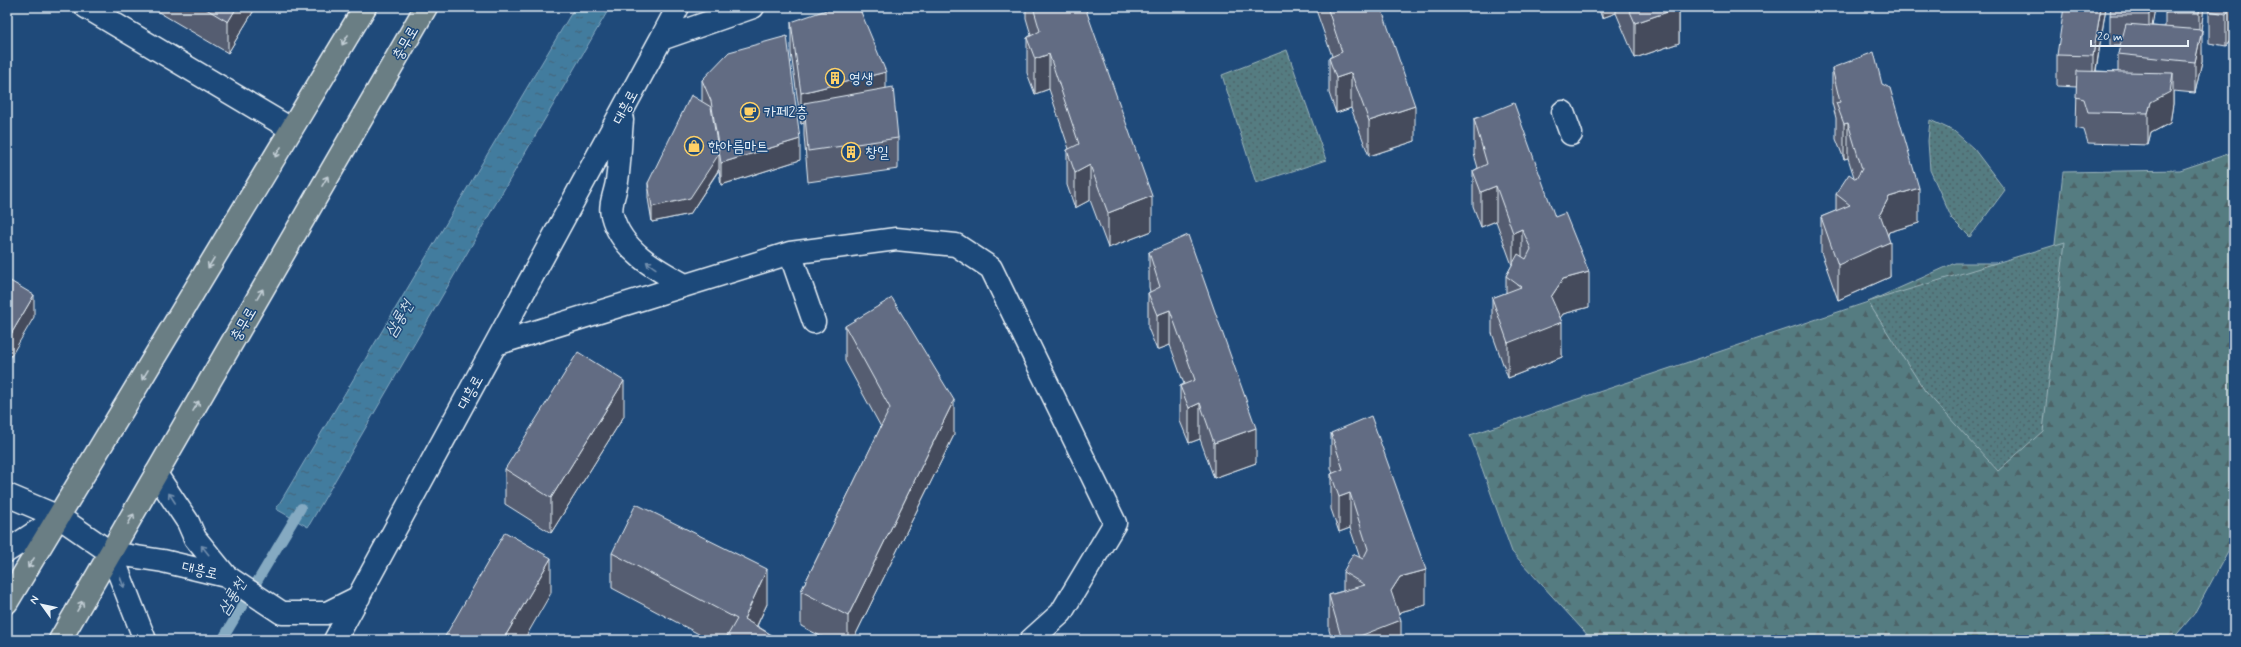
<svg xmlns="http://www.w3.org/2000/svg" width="2241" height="647" font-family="Mynerve,'Poor Story',sans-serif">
<defs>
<pattern id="forest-firs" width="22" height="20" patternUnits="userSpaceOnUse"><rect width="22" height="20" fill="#547b81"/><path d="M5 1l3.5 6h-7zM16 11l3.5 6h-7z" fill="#4e6468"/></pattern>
<pattern id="park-dots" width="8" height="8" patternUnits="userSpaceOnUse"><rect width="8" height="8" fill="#547b81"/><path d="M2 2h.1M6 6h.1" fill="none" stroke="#4e6468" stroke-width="1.8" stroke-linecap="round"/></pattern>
<pattern id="water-ripples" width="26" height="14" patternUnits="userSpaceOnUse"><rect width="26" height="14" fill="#437b9e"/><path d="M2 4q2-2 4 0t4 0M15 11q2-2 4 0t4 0" fill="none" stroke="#446478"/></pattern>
</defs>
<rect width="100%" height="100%" fill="#1f4a7a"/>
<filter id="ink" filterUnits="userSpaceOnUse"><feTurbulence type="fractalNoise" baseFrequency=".025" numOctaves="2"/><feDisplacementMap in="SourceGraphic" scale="8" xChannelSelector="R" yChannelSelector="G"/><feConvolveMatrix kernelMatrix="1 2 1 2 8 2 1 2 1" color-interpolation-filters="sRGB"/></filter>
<g filter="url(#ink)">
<!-- forest -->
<path fill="url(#forest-firs)" stroke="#9eb6bc" d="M2234,152V540L2194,614L2172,640H1592L1512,552L1470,435L1868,302L1955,263H2023L2054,253L2063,172L2180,170Z"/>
<!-- park -->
<path fill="url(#park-dots)" stroke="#9eb6bc" d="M1287,50L1326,160L1256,183L1222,75Z
M1930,120L1954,131L1974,149L2005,190L1970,237L1952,219L1930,170L1928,141Z
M2065,242L2043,431L1998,471L1925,391L1868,302Z"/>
<!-- water -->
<path fill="url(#water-ripples)" stroke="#85aac2" d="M575,7H610L308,527L276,509Z"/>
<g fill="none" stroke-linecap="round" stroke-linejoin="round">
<!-- stream -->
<path stroke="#85aac2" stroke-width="10" d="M222,640L301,508"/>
<defs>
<path id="minor" d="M86,7L291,129
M661,39L678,7
M1563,112L1571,134
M622,120C620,140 620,161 617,181C616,191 609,205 612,215C621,250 655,269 685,285
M790,253L814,322
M496,344L790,253L896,239L956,245L991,268L1115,523L1061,613L1031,640
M156,474L188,522L195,538L226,576
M7,495L59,517L111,553L145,640
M7,551L59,517
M111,553L163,561L226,576L282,613H327L359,597
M335,640L661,39L753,7"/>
<path id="major" d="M7,602L365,7
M60,640L426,7"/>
</defs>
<!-- minor casing -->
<use href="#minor" stroke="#e8f1f8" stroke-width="25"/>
<!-- major casing -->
<use href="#major" stroke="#e8f1f8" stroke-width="25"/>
<!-- minor -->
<use href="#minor" stroke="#1f4a7a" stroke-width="22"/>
<!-- major -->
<use href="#major" stroke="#6b7e84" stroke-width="22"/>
</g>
<!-- wall -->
<path fill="#545d71" stroke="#e8f1f8" d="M150,7H256L228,53Z
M1026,7H1085L1152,231L1108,248L1090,200L1075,208L1067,185V150L1069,149L1049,89L1035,94L1027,73V38L1031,35L1026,18Z
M1315,7H1381L1415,141L1369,156L1351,108L1336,113L1329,93V58L1332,56Z
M1598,7H1679V43L1635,58L1616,13L1602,18Z
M2106,7L2096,71L2118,72V54L2120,46H2110V15L2155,7L2152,26L2165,27V13L2204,7L2201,30L2202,61L2195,93L2173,91V104L2170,123L2151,133L2148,145L2088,143L2084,130L2076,128L2077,87L2057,86V55Z
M2234,7V36L2226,46L2209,43V11Z
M791,22L886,89L898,138V169L808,182L804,135V123L801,124L791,53Z
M1832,68L1882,84L1919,223L1889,232L1888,235L1890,277L1838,300L1821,252V217L1836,211V194L1854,177L1848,158L1844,159L1836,139V118L1832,103Z
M702,80L800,160L721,185L719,170L690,214L652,222L648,198V183L702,101Z
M1474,119L1555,217L1589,307L1563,314L1560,318L1562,357L1508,378L1492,333V298L1506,293V276L1512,265L1496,221L1481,227L1473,206V171L1478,168L1474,154Z
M1149,252L1256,463L1214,478L1200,439L1189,443L1180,421V386L1184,384L1170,345L1157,350L1148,328V293L1150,292L1149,287Z
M845,326L954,435L853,640H828L801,626V591L881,427L845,361Z
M624,416L551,533L505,504V469Z
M1331,433L1426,605L1400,612L1399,614L1401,640H1332L1329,630V595L1343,591V572L1360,558L1350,528L1339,532L1331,509V474H1333L1331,468Z
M612,553L767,604L757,626L780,640H710L612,588Z"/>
<!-- shaded-wall -->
<path fill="#454c5c" stroke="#e8f1f8" d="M237,7H256L228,53V22Z
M1602,7H1616V13L1602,18Z
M2101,7H2106L2093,87V56Z
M2150,7H2155L2149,47V15Z
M2200,7H2204L2199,44V13Z
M2232,7H2234V36L2226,46V14Z
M1679,8V43L1635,58V23Z
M2202,30V61L2195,93V62Z
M1049,54V89L1035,94V59Z
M886,72V103H804V123L801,124V93Z
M1351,73V108L1336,113V78Z
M2173,73V104L2170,123L2151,133L2148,145V113L2151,102Z
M1415,106V141L1369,156V121Z
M1848,123V158L1844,159V124Z
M800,139V160L721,185V163Z
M719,154V169L690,214L652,222V207Z
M1090,165V200L1075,208V173Z
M1496,186V221L1481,227V192Z
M1919,188V223L1889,232L1882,245L1890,242V277L1838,300V265L1880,214L1889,197Z
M1152,196V231L1108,248V213Z
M1522,229V264L1513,268V233Z
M1589,272V307L1563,314L1556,324L1562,322V357L1508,378V343L1551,297L1563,279Z
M34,295V317L7,363V341Z
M1170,310V345L1157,350V315Z
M624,381V416L551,533V498Z
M954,400V435L853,640H848V616Z
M1200,403V439L1189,443V408Z
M1256,428V463L1214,478V443Z
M1350,493V528L1339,532V497Z
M551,558V593L524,640H503Z
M767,569V604L750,640L744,619Z
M1426,570V605L1400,612L1393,623L1401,620V640H1350L1391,591L1400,577Z"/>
<!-- building -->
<path fill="#626c83" stroke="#e8f1f8" d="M203,7H237L228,22Z
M835,7H856L861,12L886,72L801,93L791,22Z
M1033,7H1085L1152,196L1108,213L1090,165L1075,173L1067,150L1079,144L1049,54L1035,59L1027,38L1040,31Z
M1327,7H1381L1415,106L1369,121L1351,73L1336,78L1329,58L1342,52Z
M1628,7H1679V8L1635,23Z
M2064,7H2101L2093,56L2057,55Z
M2111,7H2150L2149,15H2110Z
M2166,7H2200L2199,13H2165Z
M2209,7H2232L2226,14L2209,11Z
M2126,24L2202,30L2195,62L2118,54Z
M787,36L800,139L721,163L711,101L702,80L729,52Z
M1874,52L1882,84L1890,88L1919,188L1889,197L1880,214L1890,242L1838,265L1821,217L1850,205L1836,194L1849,174L1856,179L1862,169L1848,123L1844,124L1836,103L1840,102L1832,68Z
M2077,71L2173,73L2170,92L2151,102L2148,113L2088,112L2084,99L2076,97Z
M893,87L898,138L808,151L804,103Z
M691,95L711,107L719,154L690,198L652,207L648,183Z
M1514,103L1555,217L1565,213L1589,272L1563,279L1551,297L1562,322L1508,343L1492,298L1521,287L1506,276L1518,254L1526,259L1531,249L1522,229L1513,233L1496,186L1481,192L1473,171L1487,164L1474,119Z
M1188,235L1256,428L1214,443L1200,403L1189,408L1180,386L1195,380L1170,310L1157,315L1148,293L1160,287L1149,252Z
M7,279L34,295L7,341Z
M892,298L954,400L848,616L801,591L890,408L845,326Z
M578,352L624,381L551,498L505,469Z
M1371,416L1426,570L1400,577L1391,591L1401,620L1350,640H1342L1329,595L1365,585L1343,572L1353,554L1363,559L1368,549L1350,493L1339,497L1331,474L1343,469L1331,433Z
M636,504L767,569L744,619L780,640H725L737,619L612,553Z
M505,532L551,558L503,640H443Z"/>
<!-- one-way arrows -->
<defs><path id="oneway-shaft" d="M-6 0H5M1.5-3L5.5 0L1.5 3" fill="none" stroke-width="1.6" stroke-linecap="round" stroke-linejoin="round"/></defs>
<g stroke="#c2ced5">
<use href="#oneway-shaft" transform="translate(345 40) rotate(121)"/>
<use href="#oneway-shaft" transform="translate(278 152) rotate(121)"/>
<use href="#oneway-shaft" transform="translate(325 181) rotate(-60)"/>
<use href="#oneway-shaft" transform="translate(211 263) rotate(121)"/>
<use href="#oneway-shaft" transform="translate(260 294) rotate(-60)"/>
<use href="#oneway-shaft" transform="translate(145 375) rotate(121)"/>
<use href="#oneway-shaft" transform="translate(196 406) rotate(-60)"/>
<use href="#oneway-shaft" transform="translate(131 519) rotate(-60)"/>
<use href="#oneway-shaft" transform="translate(31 563) rotate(122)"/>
<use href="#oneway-shaft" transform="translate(80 606) rotate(-60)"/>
</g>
<g stroke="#6f8dac">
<use href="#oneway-shaft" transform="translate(651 265) rotate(-144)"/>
<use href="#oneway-shaft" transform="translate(172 498) rotate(-123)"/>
<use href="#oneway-shaft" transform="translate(205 550) rotate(-129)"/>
<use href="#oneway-shaft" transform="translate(122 582) rotate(69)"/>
</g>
</g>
<!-- icons -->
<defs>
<symbol id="building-ring" viewBox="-11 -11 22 22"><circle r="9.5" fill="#1f4a7a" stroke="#ffd166" stroke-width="1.5"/><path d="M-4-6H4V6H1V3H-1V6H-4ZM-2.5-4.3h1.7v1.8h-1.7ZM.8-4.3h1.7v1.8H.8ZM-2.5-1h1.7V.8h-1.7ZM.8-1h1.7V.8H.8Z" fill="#ffd166"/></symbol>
<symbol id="cafe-ring" viewBox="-11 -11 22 22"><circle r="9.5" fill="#1f4a7a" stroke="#ffd166" stroke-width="1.5"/><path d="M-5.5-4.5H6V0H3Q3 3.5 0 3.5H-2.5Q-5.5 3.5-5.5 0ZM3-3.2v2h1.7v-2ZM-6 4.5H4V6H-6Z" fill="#ffd166"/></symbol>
<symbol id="shop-ring" viewBox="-11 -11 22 22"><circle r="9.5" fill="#1f4a7a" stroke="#ffd166" stroke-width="1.5"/><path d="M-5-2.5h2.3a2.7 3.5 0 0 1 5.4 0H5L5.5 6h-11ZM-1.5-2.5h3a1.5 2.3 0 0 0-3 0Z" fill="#ffd166"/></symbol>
</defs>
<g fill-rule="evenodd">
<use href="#building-ring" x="824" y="67" width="22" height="22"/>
<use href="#cafe-ring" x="739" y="101" width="22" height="22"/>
<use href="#shop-ring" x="683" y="135" width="22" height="22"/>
<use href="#building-ring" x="840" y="141" width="22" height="22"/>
</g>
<g text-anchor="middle" stroke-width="3" stroke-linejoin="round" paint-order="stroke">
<!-- street labels -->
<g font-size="15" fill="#e8f1f8" stroke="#1f4a7a">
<text transform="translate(405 43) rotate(-60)" y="5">충무로</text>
<text transform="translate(625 107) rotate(-62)" y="5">대흥로</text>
<text transform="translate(243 324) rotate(-60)" y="5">충무로</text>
<text transform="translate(470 392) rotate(-61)" y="5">대흥로</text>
<text transform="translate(200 570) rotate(13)" y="5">대흥로</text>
</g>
<!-- poi labels -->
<g font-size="15" fill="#e8f1f8" stroke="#1f4a7a" text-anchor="start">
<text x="849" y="83">영생</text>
<text x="764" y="117">카페2층</text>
<text x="708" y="151">한아름마트</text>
<text x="865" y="157">창일</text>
</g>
<!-- water labels -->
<g font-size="16" font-style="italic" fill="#cfdfea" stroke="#1f4a7a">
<text transform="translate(398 318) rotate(-59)" y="6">삼룡천</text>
<text transform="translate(231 596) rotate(-59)" y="6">삼룡천</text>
</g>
</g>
<!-- margin -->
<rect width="2241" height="647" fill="none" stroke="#1f4a7a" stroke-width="24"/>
<rect x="12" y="12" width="2217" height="623" fill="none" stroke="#e8f1f8" stroke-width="1.5" filter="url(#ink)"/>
<!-- north arrow -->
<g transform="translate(42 605) rotate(303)" stroke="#1f4a7a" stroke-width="3" paint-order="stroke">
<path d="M0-3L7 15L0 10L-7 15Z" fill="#e8f1f8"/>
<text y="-6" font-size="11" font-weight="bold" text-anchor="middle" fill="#e8f1f8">N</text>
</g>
<!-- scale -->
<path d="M2091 40v6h97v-6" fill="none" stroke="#e8f1f8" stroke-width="2"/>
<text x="2097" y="40" font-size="12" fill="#e8f1f8" stroke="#1f4a7a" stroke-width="3" paint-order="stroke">20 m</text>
</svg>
